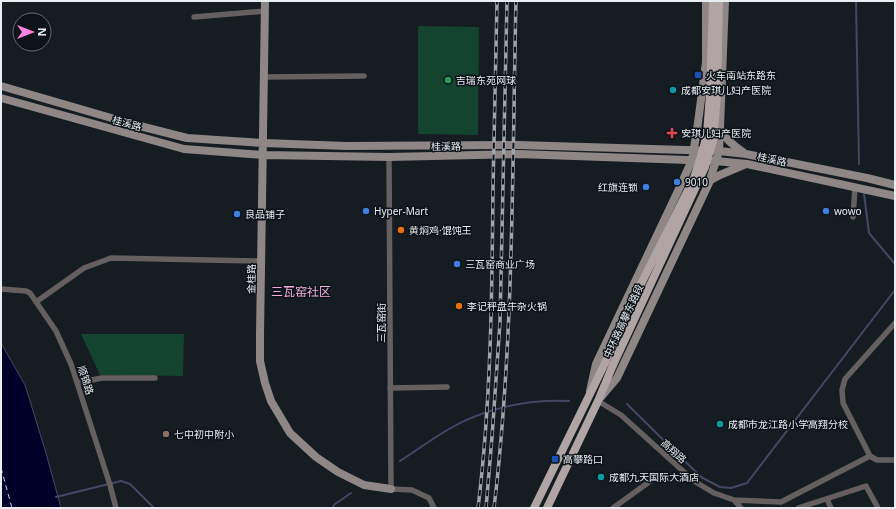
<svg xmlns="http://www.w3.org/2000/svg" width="896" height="509" font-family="'Noto Sans','Noto Sans SC',sans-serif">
<rect width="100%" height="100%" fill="#151c22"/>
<!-- green -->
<path fill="#14432f" d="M418,26L479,27L478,135L418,134Z
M81,334H184L183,376L100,375Z"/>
<!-- water -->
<path fill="#000028" stroke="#464765" d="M1,343L25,385L46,453L61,508H1Z"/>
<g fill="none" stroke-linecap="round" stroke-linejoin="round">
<!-- stream -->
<path stroke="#464765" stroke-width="2" d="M856,1L859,164
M864,194L869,233L895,264
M627,404L701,477L720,487L731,488L747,483L895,290
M400,461C417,450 432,439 449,429C485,408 528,399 569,401
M56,497L121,481L130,484L154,508
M332,508L335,504L351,493"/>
<!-- ferry -->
<path stroke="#c2d4f5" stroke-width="1" stroke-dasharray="5 4" stroke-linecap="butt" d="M1,468L12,508"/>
<!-- street -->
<path stroke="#655f5f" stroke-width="5.5" d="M194,17L265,11
M265,77L364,76
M389,157L391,489L412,490L429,498L434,508
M853,217L855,187
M1,289L26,291L30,293L56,331L71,364L110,485L116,508
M36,302L84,268L111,258L261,261
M895,323L845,379L842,390L843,403L870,456L877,460H895
M77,383L102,378H155
M390,388L447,387
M598,401L621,415L694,481L714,493L734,500L741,508
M827,499L831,508
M734,500L781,502L870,456
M613,508L656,477
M798,508L866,486L878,508"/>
<!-- secondary -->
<path stroke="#8f8686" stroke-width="8" d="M265,1L260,335V361L265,383L271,401L290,433L316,457L338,472L364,485L391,489
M1,86L132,124L187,138L263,143L347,146L518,145L719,151L746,154L867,178L895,185
M1,98L184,149L263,155L389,157L518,154L716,161L747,164L895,196
M720,131C727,140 734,146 743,152
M709,181L720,175L746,164
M590,391L596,364L678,191L692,160L697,130L706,62V1
M601,397L617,378L709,183L719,151L725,1"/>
<!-- primary -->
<path stroke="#b0a4a4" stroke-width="8" d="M713,141L717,95L719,1
M704,146L707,134L710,94L713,1
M534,508L589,396L605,363
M547,508L598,401L613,365"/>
<defs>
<path id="rail" d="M478,508C491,402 492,295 493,188C494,126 496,63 497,1
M486,508L492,437L500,322L507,1
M494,508C514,340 512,170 516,1"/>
</defs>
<!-- rail casing -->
<use href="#rail" stroke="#9fa5aa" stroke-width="3.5"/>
<!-- rail -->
<use href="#rail" stroke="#0c1319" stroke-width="2" stroke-dasharray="6" stroke-linecap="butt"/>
<!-- primary-bridge -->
<path stroke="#b0a4a4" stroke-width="8" d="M605,363L630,306L694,178L704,146
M613,365L705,167L713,141"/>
</g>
<!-- markers -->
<g fill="#1a4fb4" stroke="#0c1319" stroke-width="1.5">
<rect x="694" y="71" width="8" height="8" rx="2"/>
<rect x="551" y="455" width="8" height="8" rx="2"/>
</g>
<circle fill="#2e9e5b" stroke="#0c1319" stroke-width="1.5" cx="448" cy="80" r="4"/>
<g fill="#0f9aa8" stroke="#0c1319" stroke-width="1.5">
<circle cx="673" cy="90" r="4"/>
<circle cx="720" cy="424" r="4"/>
<circle cx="601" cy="477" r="4"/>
</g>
<path fill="#e0444e" stroke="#0c1319" stroke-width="1.5" d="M670 127h4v4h4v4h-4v4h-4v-4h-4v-4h4z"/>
<g fill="#3f7fe0" stroke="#0c1319" stroke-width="1.5">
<circle cx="677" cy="182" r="4"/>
<circle cx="646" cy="187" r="4"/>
<circle cx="366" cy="211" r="4"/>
<circle cx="826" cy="211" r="4"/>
<circle cx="237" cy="214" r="4"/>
<circle cx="457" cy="264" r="4"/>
</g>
<g fill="#e8710a" stroke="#0c1319" stroke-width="1.5">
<circle cx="401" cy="230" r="4"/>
<circle cx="459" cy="306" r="4"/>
</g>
<circle fill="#8d6e63" stroke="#0c1319" stroke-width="1.5" cx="166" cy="434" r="4"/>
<g text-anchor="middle" stroke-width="3" stroke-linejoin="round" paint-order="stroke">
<!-- poi labels -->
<g font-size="10" fill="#e8edf2" stroke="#0c1319" text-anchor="start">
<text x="706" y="79">火车南站东路东</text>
<text x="456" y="84">吉瑞东苑网球</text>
<text x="681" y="94">成都安琪儿妇产医院</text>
<text x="681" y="137">安琪儿妇产医院</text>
<text x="685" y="186">9010</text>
<text x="638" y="191" text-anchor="end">红旗连锁</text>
<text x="374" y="215">Hyper-Mart</text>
<text x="834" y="215">wowo</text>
<text x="245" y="218">良品铺子</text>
<text x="409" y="234">黄焖鸡·馄饨王</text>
<text x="465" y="268">三瓦窑商业广场</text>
<text x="467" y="310">李记秤盘牛杂火锅</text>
<text x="728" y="428">成都市龙江路小学高翔分校</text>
<text x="174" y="438">七中初中附小</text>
<text x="563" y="463">高攀路口</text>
<text x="609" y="481">成都九天国际大酒店</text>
</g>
<!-- street labels -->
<g font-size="10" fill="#e8edf2" stroke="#0c1319">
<text transform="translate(127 123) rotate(15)" y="4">桂溪路</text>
<text transform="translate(446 146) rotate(-1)" y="4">桂溪路</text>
<text transform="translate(772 159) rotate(12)" y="4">桂溪路</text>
<text transform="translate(251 279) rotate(-89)" y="4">金桂路</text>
<text transform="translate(623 321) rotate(-65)" y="4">中环路高攀东路段</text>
<text transform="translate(381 323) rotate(-90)" y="4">三瓦窑街</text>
<text transform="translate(86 380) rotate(72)" y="4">顺锦路</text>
<text transform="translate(674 451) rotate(42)" y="4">高翔路</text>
</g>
<!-- quarter labels -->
<g font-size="12" fill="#f2aedd" stroke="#0c1319">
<text x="301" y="296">三瓦窑社区</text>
</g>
</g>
<!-- border -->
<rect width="896" height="509" fill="none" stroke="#e8edf2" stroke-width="4"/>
<!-- north arrow -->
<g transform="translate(32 32) rotate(90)"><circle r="19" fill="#0c1319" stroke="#646a70"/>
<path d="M0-3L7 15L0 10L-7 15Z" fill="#ff85de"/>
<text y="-6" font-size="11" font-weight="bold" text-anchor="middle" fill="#e8edf2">N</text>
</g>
</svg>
